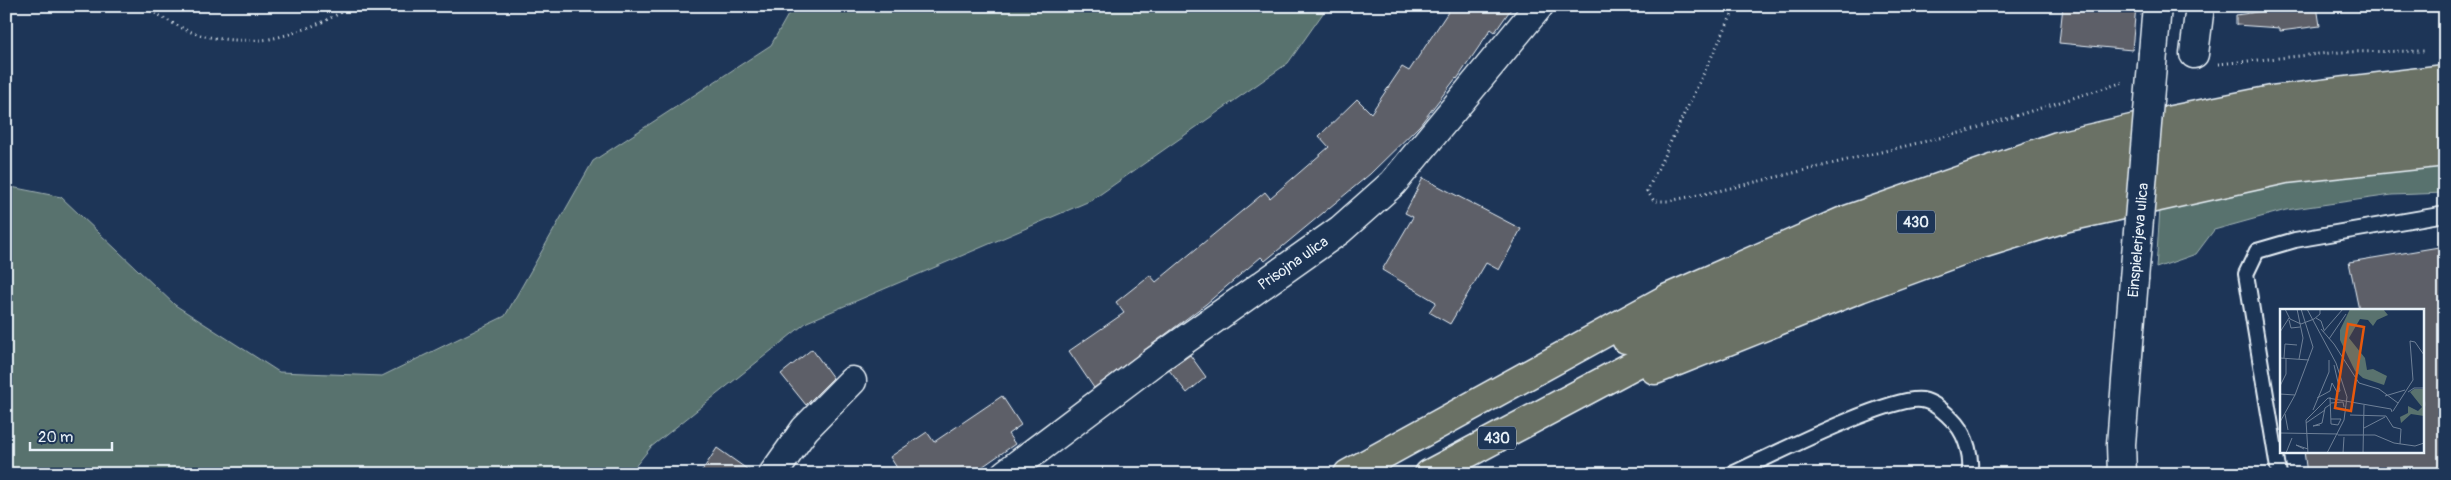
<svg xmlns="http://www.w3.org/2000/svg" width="2451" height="480" font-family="Pangolin,sans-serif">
<rect width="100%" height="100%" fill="#1d3557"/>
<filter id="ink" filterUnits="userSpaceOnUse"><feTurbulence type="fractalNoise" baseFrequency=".02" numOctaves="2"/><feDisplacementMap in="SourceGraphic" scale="10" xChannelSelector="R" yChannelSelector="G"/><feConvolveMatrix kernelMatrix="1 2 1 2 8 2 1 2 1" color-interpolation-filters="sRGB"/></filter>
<g filter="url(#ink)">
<!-- green -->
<path fill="#59726e" stroke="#a0b2b3" d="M793,6H1328L1288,63L1092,200L807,322L651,447L629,474H6V186L61,197L175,305L279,372L382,376L505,316L593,161L771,45Z
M2445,167V193L2392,195L2286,210L2214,230L2196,254L2156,268L2160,209L2207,193L2354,170Z"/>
<!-- building -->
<path fill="#5d5e68" stroke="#e8f1f8" d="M1452,6H1513L1495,32L1491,29L1457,79L1456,78L1420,125L1370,174L1265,261L1261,257L1206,304L1094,388L1069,351L1124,313L1116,302L1150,275L1156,282L1265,192L1270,198L1329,147L1319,136L1357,99L1371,113L1402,67L1409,71Z
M2063,6H2136L2132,50L2059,43Z
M2299,6H2317L2320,26L2280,31V28L2236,25V15Z
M1423,178L1521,229L1499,270L1486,263L1450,324L1429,312L1436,302L1382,270L1413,217L1405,213Z
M2445,246V474H2307L2304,451H2422V310H2359L2349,262Z
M812,349L833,378L806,405L781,374Z
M1190,355L1206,377L1187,393L1169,370Z
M1002,396L1021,425L1008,434L1015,444L972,474H901L890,457L927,432L934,442Z
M717,448L754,474H700Z"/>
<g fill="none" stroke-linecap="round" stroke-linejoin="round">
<defs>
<path id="lane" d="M1732,474C1767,458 1890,395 1922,400C1935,402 1948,415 1956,424C1966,436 1973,458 1969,474
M2279,474L2246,274L2257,251L2295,240L2445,214"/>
<path id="street" d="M2153,53L2157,6
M2194,54L2200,6
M773,474L805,429L852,381
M1005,474L1152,363L1340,230L1393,183L1539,6
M2122,474L2121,444L2134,279"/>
<path id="highway" d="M1626,339L1845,248L2062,172L2168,144L2276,124L2445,105
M1655,370L1860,288L1969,248L2068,217L2285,169L2445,152
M1348,474L1668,298L1841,222L2058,146L2162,122L2272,100L2445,79
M1429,474L1690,335L1854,267L1962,226L2066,193L2171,167L2281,145L2389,131L2445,126"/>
</defs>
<!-- lane casing -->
<use href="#lane" stroke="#e8f1f8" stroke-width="18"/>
<!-- street casing -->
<use href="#street" stroke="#e8f1f8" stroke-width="31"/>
<!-- highway casing -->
<use href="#highway" stroke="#e8f1f8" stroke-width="31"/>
<!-- path -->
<path stroke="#e8f1f8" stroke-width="3" stroke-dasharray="1 4" stroke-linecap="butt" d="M142,6C160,15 178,28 197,34C217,40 240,41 261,40C282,39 335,20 349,6
M1736,6L1647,191L1654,201H1669L1718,191L1964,132L2124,82
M2218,64L2340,52L2424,51"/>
<!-- lane -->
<use href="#lane" stroke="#1d3557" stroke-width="14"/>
<!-- street -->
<use href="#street" stroke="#1d3557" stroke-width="28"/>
<!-- highway -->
<use href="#highway" stroke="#6b7165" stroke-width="28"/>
<defs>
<path id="street-bridge" d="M2134,279L2153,53"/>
</defs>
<!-- street-bridge casing -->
<use href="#street-bridge" stroke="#e8f1f8" stroke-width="31" stroke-linecap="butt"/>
<!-- street-bridge -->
<use href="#street-bridge" stroke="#1d3557" stroke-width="28"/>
</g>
</g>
<g text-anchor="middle" stroke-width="5" stroke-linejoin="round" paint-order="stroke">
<!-- shield labels -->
<g fill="#1d3557" stroke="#abb9c8" stroke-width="1">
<rect x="1897" y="210.5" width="38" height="23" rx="4"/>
<rect x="1478" y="426.5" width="38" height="23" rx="4"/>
</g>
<g font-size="14" font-weight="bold" fill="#e8f1f8">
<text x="1916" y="227">430</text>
<text x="1497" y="443">430</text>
</g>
<!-- street labels -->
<g font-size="15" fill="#e8f1f8" stroke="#1d3557">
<text transform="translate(2138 240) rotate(-85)" y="5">Einspielerjeva ulica</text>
<text transform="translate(1293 263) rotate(-35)" y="5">Prisojna ulica</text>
</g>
</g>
<!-- overview -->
<g transform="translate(2280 309)">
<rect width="144" height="144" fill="#1d3557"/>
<path d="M70,0H103L108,6L97,11L93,17L88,11L80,10L69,29L85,49L87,61L93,60L107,67L104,76L83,69L75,62L60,31V21ZM134,80H144V107L131,105L121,114L120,108L128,104V97L138,102L142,98L130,83Z" fill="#59726e"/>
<path fill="none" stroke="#6e8097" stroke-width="1" d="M5,0L10,10L21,15L34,10L40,5V0M17,0L23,29L19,50M27,0L56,54L67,88L64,111L47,144M36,9L41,12L44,21M9,11L11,19L20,18M41,20L54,35L79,74L99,80L118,94M0,23L9,9M43,23L63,0M49,30L66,5M0,49L29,51M4,49L5,35L17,36M0,77L6,65V49M128,83L134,79H144M0,85L15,86M105,87L125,81M50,88L51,115L58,116L61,110H51M37,89L50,82L52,74L57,83L60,82L54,56M51,94L63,93L64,98M33,101L49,63V51M113,102L133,71L130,32L135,33L144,46M5,105L8,121M70,106L106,107M106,107L113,118L121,120L120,135M0,113L15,86L33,38L21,0M26,114L45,101M40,116L33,117L42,114L45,99L51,95M84,119L105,108M0,124L58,125M58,126H95L114,134L135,137L144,134M24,140L16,136L28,140M6,144L12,129M28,144L26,111L48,89L111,100L112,103M63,144L64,128M83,144L84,96"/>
<path fill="#e8590c" fill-opacity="0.15" stroke="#e8590c" stroke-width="2.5" d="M68,15L84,18L71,102L55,99Z"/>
<rect width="144" height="144" fill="none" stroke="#e8f1f8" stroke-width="2.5"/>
</g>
<!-- margin -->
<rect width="2451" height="480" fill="none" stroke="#1d3557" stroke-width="25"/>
<rect x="12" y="12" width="2426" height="455" fill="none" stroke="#e8f1f8" stroke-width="2" filter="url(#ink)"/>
<!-- scale -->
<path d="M30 442v8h82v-8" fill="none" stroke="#e8f1f8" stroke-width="2.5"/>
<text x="38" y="442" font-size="15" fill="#e8f1f8" stroke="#1d3557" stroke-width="4" paint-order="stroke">20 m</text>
</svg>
